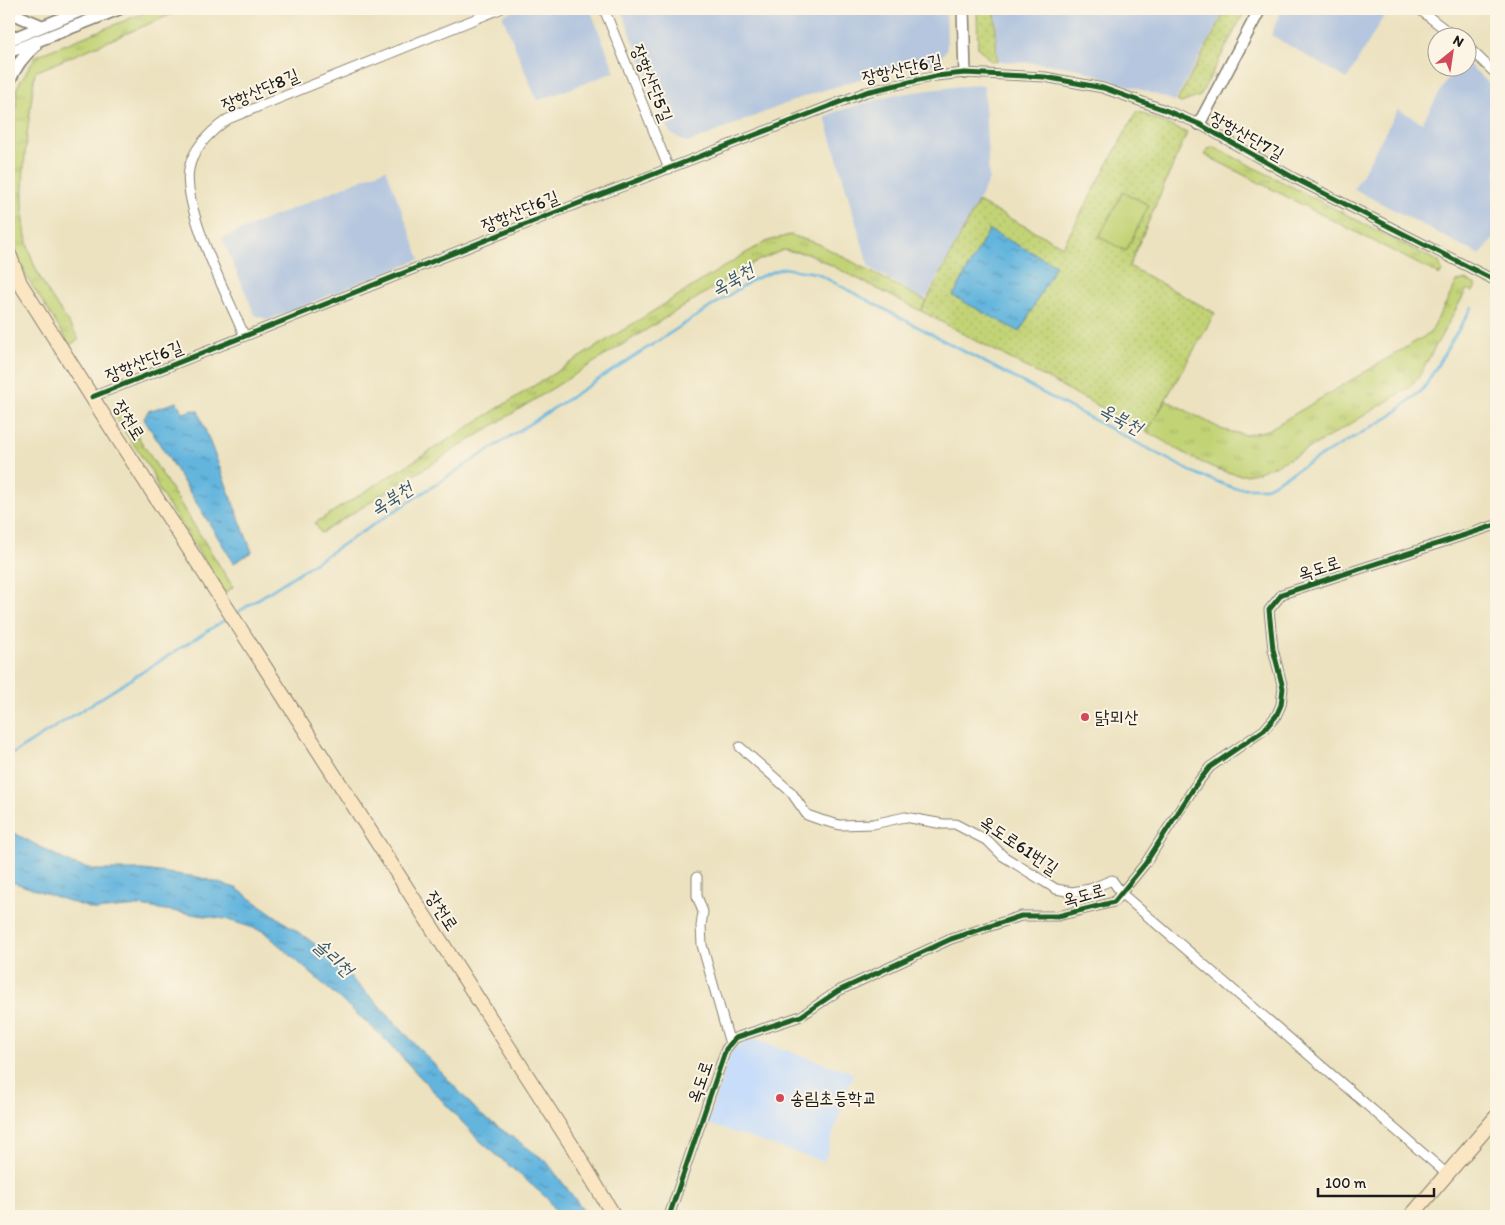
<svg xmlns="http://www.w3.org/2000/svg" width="1505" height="1225" font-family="Itim,'Poor Story',sans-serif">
<defs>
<pattern id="grass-tufts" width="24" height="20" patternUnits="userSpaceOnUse" patternTransform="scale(1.25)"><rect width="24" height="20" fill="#c2d376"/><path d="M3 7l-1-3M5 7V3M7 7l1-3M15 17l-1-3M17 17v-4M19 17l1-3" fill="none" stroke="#a6b566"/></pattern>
<pattern id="park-dots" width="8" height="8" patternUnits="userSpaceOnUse" patternTransform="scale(1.25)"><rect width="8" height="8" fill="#c2d376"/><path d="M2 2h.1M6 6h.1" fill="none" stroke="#a6b566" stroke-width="1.8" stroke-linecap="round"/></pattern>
<pattern id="water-ripples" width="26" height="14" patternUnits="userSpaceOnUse" patternTransform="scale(1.25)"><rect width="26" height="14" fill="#63b5de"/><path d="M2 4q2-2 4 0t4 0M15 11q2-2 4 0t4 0" fill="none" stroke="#5192b3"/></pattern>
</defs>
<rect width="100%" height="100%" fill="#fcf5e5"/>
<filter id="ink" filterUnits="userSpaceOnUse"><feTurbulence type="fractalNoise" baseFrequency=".02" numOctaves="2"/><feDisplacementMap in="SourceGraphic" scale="10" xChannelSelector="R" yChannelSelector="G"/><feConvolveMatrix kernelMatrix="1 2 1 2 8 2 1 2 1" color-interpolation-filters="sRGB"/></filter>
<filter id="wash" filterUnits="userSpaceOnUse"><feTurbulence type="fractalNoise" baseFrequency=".0096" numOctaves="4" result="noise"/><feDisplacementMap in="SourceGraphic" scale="20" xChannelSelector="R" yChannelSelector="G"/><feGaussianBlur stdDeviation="1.12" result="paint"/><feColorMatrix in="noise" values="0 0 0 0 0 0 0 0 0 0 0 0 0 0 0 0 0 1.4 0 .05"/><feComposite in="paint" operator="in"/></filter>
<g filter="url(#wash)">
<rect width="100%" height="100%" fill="#ece2c0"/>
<!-- built -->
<path fill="#c7ddf9" d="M753,1039L853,1073L824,1162L707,1124L732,1050Z"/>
<!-- industrial -->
<path fill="#b5c6de" d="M517,9H590L615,72L537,101L502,15Z
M621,9H946L947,49L936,64L904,68L853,81L800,98L688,143L670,133Z
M996,9H1226L1175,101L1079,69L1048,64L998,61Z
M1282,9H1388L1347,79L1271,35Z
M1468,64L1496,90V236L1480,255L1354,189L1398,109L1422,123L1454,68H1468Z
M984,85L989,180L925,300L869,267L825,117L835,112L893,95L960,86Z
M386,169L420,259L268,320L255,315L222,238Z"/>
<!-- grass -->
<path fill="url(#grass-tufts)" stroke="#6f7849" d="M154,9H178L170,15L35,72C29,123 14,204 30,253C39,284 62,312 79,339L70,345L26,276L15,249L11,225V190L17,87L36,56Z
M1214,147L1439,262L1442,271L1440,275L1205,155L1208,149Z
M790,235L819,244L926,301L921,311L809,254L783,250L753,263L321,533L315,523L746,253L768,241Z
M1466,280L1476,285L1473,292L1467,289L1418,378L1407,389C1376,407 1271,478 1241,475C1208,471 1176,447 1147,432L1166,400L1223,430L1246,435L1268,430L1430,333L1457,282Z
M120,408L233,587L225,593L158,489L152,472L116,418Z"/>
<!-- park -->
<path fill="url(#park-dots)" stroke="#6f7849" d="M977,9H995L997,62L991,61L978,48Z
M1227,9H1246L1200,96L1181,103L1177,101Z
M1137,111L1187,133L1129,266L1215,313L1147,432L921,311L978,202L1063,246Z"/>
<!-- pitch -->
<path fill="#c2d376" stroke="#6f7849" d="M1123,192L1149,205L1126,251L1099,237Z"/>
<!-- water -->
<path fill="url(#water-ripples)" stroke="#40687d" d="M989,230L1056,265L1020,332L953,296Z
M177,402L183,413L193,410L198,411L252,552L234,563L144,419L148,411Z
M9,828L12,832L72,864L97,870H143L198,877L236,888L315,944L374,1000L481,1115L546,1161L588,1216H558L547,1198L479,1140L382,1036L263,931L225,919L139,906L95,910L9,881Z"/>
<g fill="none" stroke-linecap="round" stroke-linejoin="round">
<!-- stream -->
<path stroke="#63b5de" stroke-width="2.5" d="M235,614L754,279L783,268L816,273L1194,473L1234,488H1265L1391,416L1424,388L1472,307
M9,756L228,618"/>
</g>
</g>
<g filter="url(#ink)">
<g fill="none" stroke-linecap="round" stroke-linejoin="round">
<defs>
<path id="minor" d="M604,9L669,169
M1419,9L1456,38
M1468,47L1496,74
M244,335C228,297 182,208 189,169C193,147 211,131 228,119L500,9
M92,397L564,209L866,92L936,76L965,73L1045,77L1103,88L1165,110L1199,124L1294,178L1496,281
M740,747L791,792L807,815L821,820L840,825L873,824L905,817L943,824H955L988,841L1003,856L1056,889L1072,892L1090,889L1112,880L1122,894L1447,1174
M697,877V896L703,912L701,926L702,945L730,1044
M669,1216L726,1049L735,1038L801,1016L838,991L951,939L1021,916H1058L1114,902L1145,864L1195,786L1210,767L1264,730L1276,716L1281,705L1283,688L1273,649L1269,610L1282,594L1496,525"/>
<path id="tertiary" d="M963,9L965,73
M9,12L42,26
M9,40L85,9
M9,52L119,9
M9,82C15,67 23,56 35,46
M1199,124L1260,9"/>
<path id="secondary" d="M9,254L20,283L112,429L576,1152L614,1216
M1411,1216L1496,1117"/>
</defs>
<!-- minor casing -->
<use href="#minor" stroke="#847f6e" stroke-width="11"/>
<!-- tertiary casing -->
<use href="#tertiary" stroke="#847f6e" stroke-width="14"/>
<!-- secondary casing -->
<use href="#secondary" stroke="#847f6e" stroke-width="16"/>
<!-- minor -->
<use href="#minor" stroke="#fff" stroke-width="9"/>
<!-- tertiary -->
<use href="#tertiary" stroke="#fff" stroke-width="11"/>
<!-- secondary -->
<use href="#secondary" stroke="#fbe6c4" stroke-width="14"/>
<defs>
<path id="cycleway" d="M92,397L564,209L866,92L936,76L965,73L1045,77L1103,88L1165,110L1199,124L1294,178L1496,281
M669,1216L726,1049L735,1038L801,1016L838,991L951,939L1021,916H1058L1114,902L1145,864L1195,786L1210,767L1264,730L1276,716L1281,705L1283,688L1273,649L1269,610L1282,594L1496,525"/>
</defs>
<!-- cycleway casing -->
<use href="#cycleway" stroke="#fcf5e5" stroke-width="8"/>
<!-- cycleway -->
<use href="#cycleway" stroke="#1b5e20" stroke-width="5"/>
</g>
</g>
<!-- markers -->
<g fill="#d1495b" stroke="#fcf5e5" stroke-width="2">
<circle cx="1085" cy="717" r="5"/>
<circle cx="780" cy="1098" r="5"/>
</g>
<g text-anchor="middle" stroke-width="4" stroke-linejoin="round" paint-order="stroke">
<!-- street labels -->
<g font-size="18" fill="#1c1c1c" stroke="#fcf5e5">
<text transform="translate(902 69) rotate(-13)" y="6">장항산단6길</text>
<text transform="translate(652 83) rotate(68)" y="6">장항산단5길</text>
<text transform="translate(260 90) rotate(-23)" y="6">장항산단8길</text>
<text transform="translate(1247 136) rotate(29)" y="6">장항산단7길</text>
<text transform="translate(520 211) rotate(-22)" y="6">장항산단6길</text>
<text transform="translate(144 361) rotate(-22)" y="6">장항산단6길</text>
<text transform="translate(129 420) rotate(58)" y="6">장천로</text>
<text transform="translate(1319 568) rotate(-18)" y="6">옥도로</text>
<text transform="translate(1019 845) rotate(34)" y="6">옥도로61번길</text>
<text transform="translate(1084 895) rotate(-16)" y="6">옥도로</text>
<text transform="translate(442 911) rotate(57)" y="6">장천로</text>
<text transform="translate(700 1082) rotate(-71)" y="6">옥도로</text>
</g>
<!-- poi labels -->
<g font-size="18" fill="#1c1c1c" stroke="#fcf5e5" text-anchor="start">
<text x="1095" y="723">닭뫼산</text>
<text x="790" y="1104">송림초등학교</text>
</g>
<!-- water labels -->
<g font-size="19" font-style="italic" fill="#38596a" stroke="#fcf5e5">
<text transform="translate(732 279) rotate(-30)" y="7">옥북천</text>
<text transform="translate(1121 418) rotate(28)" y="7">옥북천</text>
<text transform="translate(391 498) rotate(-33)" y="7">옥북천</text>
<text transform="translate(334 957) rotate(42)" y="7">솔리천</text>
</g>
</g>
<!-- margin -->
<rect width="1505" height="1225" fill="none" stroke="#fcf5e5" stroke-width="30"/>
<!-- north arrow -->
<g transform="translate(1452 52) rotate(30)"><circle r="24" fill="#fcf5e5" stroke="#a29e95"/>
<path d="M0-4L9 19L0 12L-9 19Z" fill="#d1495b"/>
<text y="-8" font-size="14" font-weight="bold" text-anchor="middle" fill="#1c1c1c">N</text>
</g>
<!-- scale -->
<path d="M1318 1188v8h116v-8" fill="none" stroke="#1c1c1c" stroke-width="2.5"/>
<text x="1325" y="1188" font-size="15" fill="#1c1c1c" stroke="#fcf5e5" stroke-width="4" paint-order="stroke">100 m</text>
</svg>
